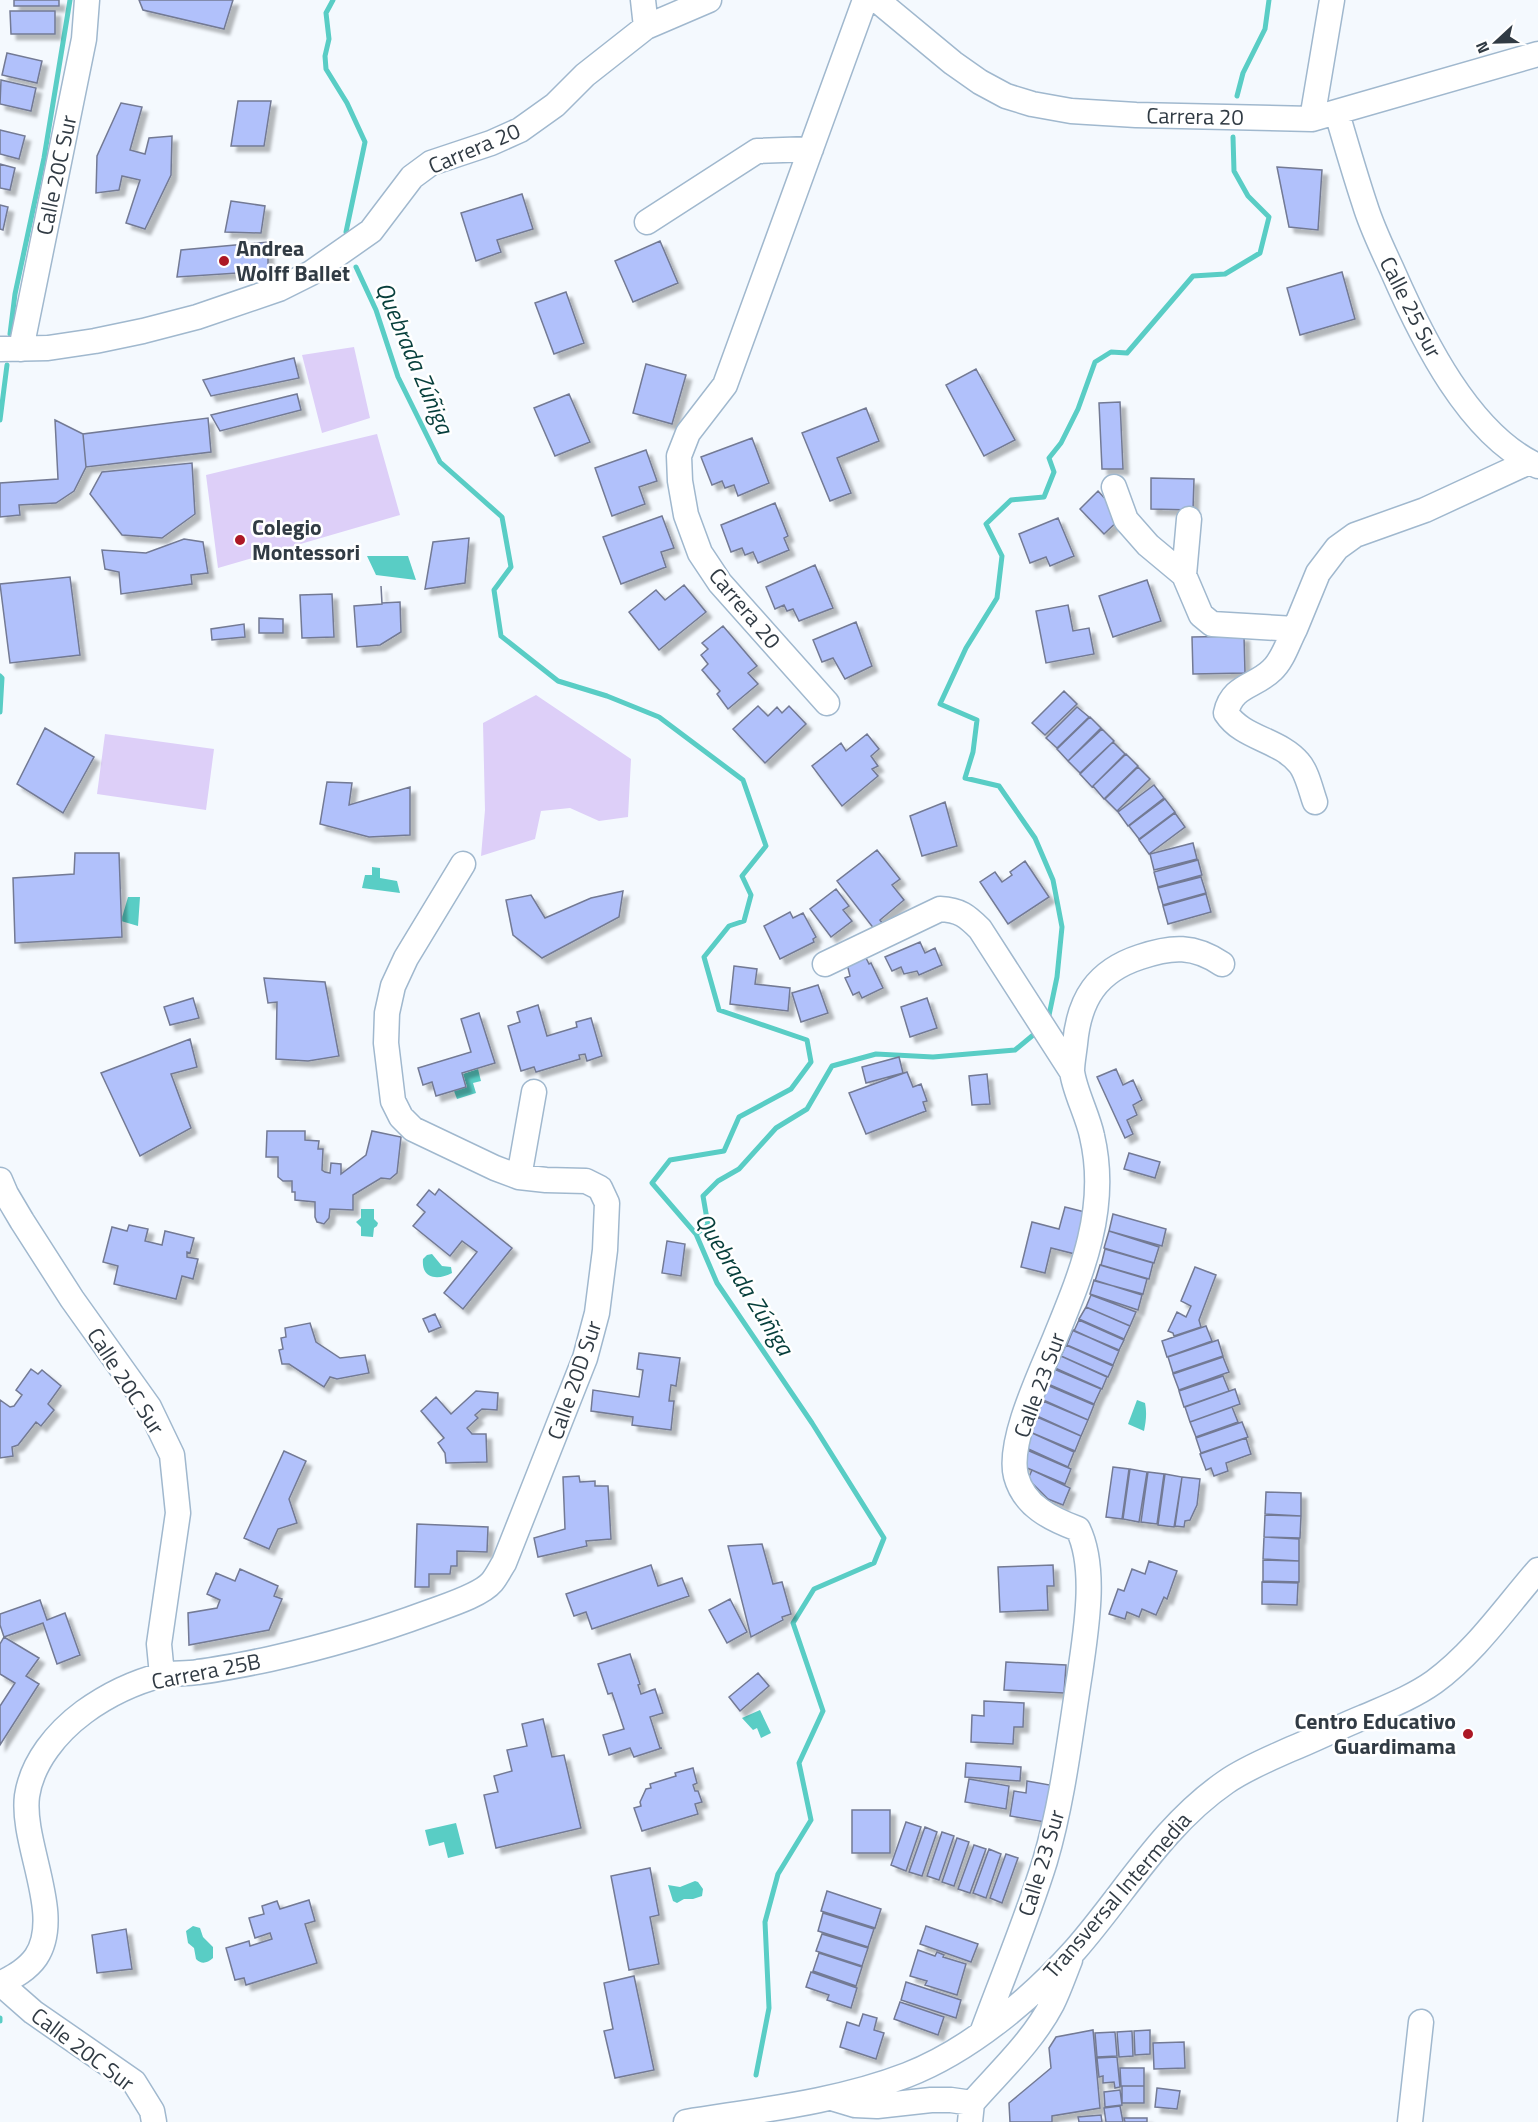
<svg xmlns="http://www.w3.org/2000/svg" width="1538" height="2122" font-family="'Titillium Web',sans-serif">
<defs>
<filter id="shadow"><feDropShadow dx="5.5" dy="5.5" stdDeviation="1.5" flood-color="#0004"/></filter>
</defs>
<rect width="100%" height="100%" fill="#f4f9fe"/>
<!-- green -->
<path fill="#ddcff8" d="M354,347L370,418L322,433L302,355Z
M377,434L400,515L218,568L206,475Z
M536,695L631,759L628,817L599,821L570,808L541,811L535,839L481,856L485,810L483,723Z
M105,734L214,749L206,810L97,794Z"/>
<!-- water -->
<path fill="#59cdc5" d="M367,556H408L416,580L376,575Z
M372,867L380,868V878L397,881L400,893L362,888L365,875H372Z
M128,897H140L138,926L121,921Z
M478,1069L481,1081L473,1083L476,1093L457,1099L454,1091L467,1087L463,1074Z
M361,1209H374V1219L378,1223L377,1226L374,1228L373,1237L361,1236V1227L356,1222L361,1218Z
M432,1254L442,1266L451,1267L452,1273C439,1280 421,1280 423,1259L427,1255Z
M1137,1400L1145,1403C1147,1413 1146,1421 1144,1431L1128,1424Z
M760,1710L771,1733L761,1738L757,1728L753,1730L742,1718Z
M456,1823L464,1854L448,1858L444,1842L429,1846L425,1830Z
M695,1881L698,1882L703,1889L702,1896L693,1899H684L677,1903L673,1901L668,1885L680,1887Z
M193,1926L200,1928L203,1937L213,1947V1958C207,1963 202,1965 196,1959L194,1948L188,1943L186,1931Z"/>
<g fill="none" stroke-linecap="round" stroke-linejoin="round">
<!-- stream -->
<path stroke="#59cdc5" stroke-width="5" d="M333,0L326,13L329,39L325,56L326,69L347,103L365,142L346,232
M1237,96L1243,73L1265,29L1269,0
M356,267L376,310L398,377L440,462L502,517L511,567L494,590L501,636L558,681L607,696L659,717L743,780L766,846L742,876L751,895L744,921L729,926L704,957L719,1010L807,1040L811,1062L791,1089L739,1117L724,1151L670,1160L652,1183L696,1234L717,1283L812,1423L884,1538L874,1563L814,1589L793,1623L823,1711L799,1763L811,1820L778,1874L765,1922L769,2008L756,2075
M10,334L15,294L44,158L70,0
M0,420L7,365
M0,676L2,678L0,712
M1048,1020L1057,977L1062,927L1053,880L1035,838L999,786L965,778L973,752L977,720L940,704L966,648L997,598L1002,556L986,524L1011,500L1044,497L1054,472L1049,458L1061,443L1078,409L1095,362L1111,352L1127,353L1193,276L1225,274L1260,253L1269,217L1248,196L1234,171L1233,137
M696,1234L708,1225L703,1196L718,1181L739,1169L776,1128L807,1109L832,1066L876,1054L933,1057L1015,1050L1038,1031
M0,2018V2021"/>
</g>
<!-- building -->
<path fill="#b1c1fb" stroke="#737a94" stroke-width="1.5" filter="url(#shadow)" d="M14,0H59V6H14Z
M139,0H233L224,29L143,10Z
M10,11H55V34H11Z
M7,53L42,61L37,83L2,75Z
M1,80L36,88L31,111L0,104Z
M238,101H271L264,146H231Z
M121,103L142,107L130,150L145,154L149,138L172,136L171,175L145,229L126,223L140,180L122,176L119,190L96,193L97,156Z
M0,130L25,136L19,159L0,154Z
M0,164L15,168L10,190L0,188Z
M1277,167L1322,170L1318,230L1289,227Z
M522,194L533,229L497,240L501,252L476,261L461,213Z
M231,201L265,206L261,233L225,232Z
M0,205L8,207L3,230L0,229Z
M660,241L678,283L633,302L615,261Z
M268,242V271L177,277L181,250Z
M1342,272L1355,319L1300,335L1287,288Z
M566,292L584,343L554,354L535,303Z
M294,358L299,378L211,396L203,380Z
M646,364L686,375L672,424L633,413Z
M976,369L1015,440L984,456L946,385Z
M297,394L301,410L220,431L211,415Z
M569,394L590,442L555,456L534,408Z
M1120,402L1123,469H1102L1099,403Z
M866,408L879,441L837,458L851,493L830,501L802,433Z
M208,418L211,452L86,467L83,434Z
M55,420L83,434L86,467L74,491L56,503L19,505L20,515L0,517V483L58,479Z
M752,438L769,483L738,496L734,485L725,488L722,481L712,485L701,457Z
M646,450L657,481L639,487L645,504L612,516L595,468Z
M192,463L195,514L162,538L122,535L90,494L102,472Z
M1151,478L1194,479L1193,510L1151,509Z
M1098,491L1122,517L1104,534L1080,509Z
M775,503L788,536L784,538L789,550L758,563L753,552L745,555L742,548L731,552L721,525Z
M662,516L674,548L661,552L666,567L621,584L603,537Z
M1058,518L1074,556L1050,566L1046,557L1030,563L1019,534Z
M469,538L465,583L425,589L433,542Z
M184,539L203,542L208,573L191,575L192,584L121,594L119,572L105,569L102,550L146,553Z
M815,565L833,608L799,621L793,609L787,611L784,605L775,609L766,587Z
M70,577L80,655L10,663L0,584Z
M1147,580L1161,621L1113,637L1099,596Z
M684,585L706,612L659,650L629,612L656,590L665,600Z
M381,586L382,603L400,602L401,632L380,645L357,647L354,606L382,604Z
M332,594L334,637L302,638L300,595Z
M1068,605L1073,631L1089,628L1094,654L1046,663L1036,611Z
M259,618L283,619V633H259Z
M856,622L872,666L845,679L833,658L822,662L813,640Z
M244,624L245,637L212,640L211,629Z
M723,626L757,666L748,673L758,684L728,709L717,694L720,691L702,670L708,664L701,655L708,649L702,643Z
M1244,636L1245,673L1193,674L1192,637Z
M1064,691L1077,704L1045,735L1032,723Z
M758,706L768,716L777,707L782,713L789,706L806,724L765,763L733,729Z
M1077,707L1089,717L1057,748L1046,738Z
M1090,717L1101,728L1068,761L1057,749Z
M45,728L94,757L63,813L17,784Z
M1102,729L1114,741L1080,773L1068,761Z
M867,734L879,749L871,756L878,766L872,769L878,776L842,806L812,766L841,743L846,751Z
M1113,742L1125,754L1092,787L1080,774Z
M1126,754L1138,766L1104,799L1093,786Z
M1138,767L1150,779L1117,811L1105,799Z
M327,782L352,783L349,805L410,787V835L369,837L320,824Z
M1154,785L1164,798L1128,826L1118,812Z
M1165,799L1175,812L1139,839L1129,826Z
M945,802L957,846L922,856L910,816Z
M1175,813L1185,827L1149,854L1139,840Z
M1193,843L1197,859L1154,870L1150,854Z
M877,850L900,879L892,885L904,900L880,920L886,928L878,934L837,881Z
M75,853H119L122,937L15,943L13,878L74,874Z
M1198,860L1202,875L1158,887L1154,872Z
M1025,861L1049,897L1008,924L980,882L995,872L1002,882L1012,875L1010,872Z
M1201,877L1206,893L1163,905L1158,888Z
M836,889L849,906L843,910L852,921L831,937L810,909Z
M623,891L619,917L542,958L513,935L506,900L531,895L545,918L591,898Z
M1206,894L1211,912L1168,924L1163,906Z
M790,912L793,918L803,913L816,937L813,939L814,942L780,959L764,926Z
M920,942L925,953L935,948L942,965L919,975L917,971L904,974L901,967L892,971L885,957Z
M865,956L869,964L871,963L883,988L862,998L859,992L853,995L845,978L850,976L847,964Z
M734,966L757,969L755,984L790,988L788,1011L730,1004Z
M264,978L325,982L339,1056L308,1061L276,1059L277,1002L268,1003Z
M818,985L828,1013L801,1022L792,993Z
M193,998L199,1018L170,1025L164,1007Z
M927,998L937,1028L910,1037L901,1007Z
M538,1005L547,1036L577,1027L576,1022L591,1018L602,1056L587,1061L585,1054L579,1055L580,1059L536,1072L534,1067L521,1071L508,1026L520,1022L517,1012Z
M479,1013L495,1063L462,1073L466,1087L436,1096L432,1082L423,1085L418,1068L471,1052L461,1019Z
M190,1039L197,1067L171,1074L191,1128L140,1156L101,1073Z
M899,1057L903,1073L866,1083L862,1067Z
M1116,1069L1123,1085L1133,1080L1142,1100L1133,1105L1137,1115L1127,1120L1133,1134L1125,1138L1097,1077Z
M907,1072L913,1087L921,1084L927,1101L923,1102L926,1111L866,1134L849,1093Z
M987,1074L990,1104L972,1105L969,1076Z
M267,1131H305V1140L319,1141L318,1149H323L322,1170L325,1172L330,1173L331,1163L341,1164V1174L366,1155L372,1131L401,1137L397,1173L390,1179L381,1178L353,1195V1210L330,1209L329,1218L324,1224L321,1223L317,1222L315,1217V1202L295,1200V1192H292V1181H283L278,1177V1157H266Z
M1129,1153L1160,1162L1155,1178L1124,1169Z
M439,1189L512,1248L463,1309L444,1293L477,1252L462,1241L450,1256L413,1226L425,1212L417,1205L429,1190L435,1195Z
M1065,1207L1085,1212L1075,1254L1051,1248L1045,1273L1021,1267L1032,1222L1059,1229Z
M1113,1214L1166,1229L1162,1246L1109,1231Z
M129,1225L148,1229L145,1241L162,1245L165,1231L194,1238L190,1253L187,1252V1257L198,1259L193,1279L182,1276L176,1299L114,1284L118,1266L103,1262L112,1227L127,1231Z
M1109,1231L1159,1247L1154,1263L1104,1248Z
M667,1241L685,1244L681,1276L662,1273Z
M1105,1249L1153,1263L1149,1279L1101,1265Z
M1100,1265L1147,1279L1143,1294L1095,1281Z
M1195,1267L1216,1275L1199,1320L1201,1327L1174,1336L1173,1333L1168,1331L1177,1312L1186,1317L1191,1306L1181,1301Z
M1094,1280L1142,1295L1138,1310L1090,1294Z
M1091,1295L1136,1312L1130,1326L1086,1307Z
M1086,1307L1130,1326L1124,1339L1079,1319Z
M435,1314L441,1327L429,1332L423,1319Z
M1079,1320L1124,1340L1119,1350L1074,1331Z
M310,1323L316,1342L340,1358L365,1355L369,1373L337,1379L330,1377L324,1387L289,1364H282L279,1350L283,1349L281,1338L286,1337L285,1328Z
M1206,1326L1212,1341L1167,1357L1162,1341Z
M1073,1330L1119,1351L1113,1365L1067,1345Z
M1218,1340L1223,1356L1173,1373L1168,1357Z
M1066,1345L1113,1366L1108,1377L1061,1356Z
M639,1353L680,1358L676,1386L671,1385L669,1401H674L671,1430L632,1425L633,1417L591,1411L593,1390L639,1397L643,1370L637,1369Z
M1061,1356L1107,1377L1102,1389L1055,1368Z
M1223,1357L1229,1372L1179,1390L1173,1374Z
M31,1369L38,1374L42,1370L61,1386L48,1404L54,1410L41,1426L36,1422L18,1445L12,1447L13,1456L0,1458V1400L10,1407L14,1406L22,1395L16,1390Z
M1054,1369L1101,1389L1094,1404L1048,1384Z
M1223,1376L1229,1391L1184,1407L1179,1391Z
M1047,1385L1094,1405L1088,1420L1041,1399Z
M1235,1389L1240,1404L1190,1422L1185,1407Z
M476,1391L498,1393L497,1410L482,1409L475,1415L478,1418L467,1428L472,1434H486L487,1462L446,1463L445,1453L438,1443L444,1438L421,1411L436,1397L451,1414Z
M1043,1401L1088,1420L1081,1436L1037,1416Z
M1232,1407L1238,1422L1196,1437L1190,1422Z
M1037,1417L1081,1436L1075,1451L1030,1432Z
M1242,1422L1248,1437L1201,1453L1196,1438Z
M1030,1432L1074,1452L1068,1467L1024,1447Z
M1246,1438L1251,1454L1226,1463L1228,1471L1214,1476L1211,1468L1206,1470L1200,1454Z
M1027,1450L1071,1469L1065,1484L1020,1465Z
M284,1451L306,1461L289,1499L297,1523L278,1529L269,1549L244,1538Z
M1113,1467L1129,1469L1122,1519L1106,1517Z
M1130,1469L1147,1472L1139,1522L1123,1519Z
M1032,1470L1070,1488L1063,1505L1048,1499L1028,1479Z
M1148,1472L1164,1474L1157,1524L1141,1522Z
M1165,1474L1182,1477L1174,1527L1158,1525Z
M579,1476L580,1482L595,1481V1486H608L611,1539L586,1541L587,1546L538,1557L534,1538L565,1529L563,1477Z
M1182,1477L1200,1479L1197,1505L1190,1520L1185,1521L1184,1527L1175,1526Z
M1266,1492L1301,1493V1516L1265,1514Z
M1265,1515L1301,1516L1300,1538L1264,1537Z
M417,1524L488,1527L487,1552L457,1551V1566H451L450,1574H429V1587H415Z
M1264,1537L1299,1539V1561L1263,1559Z
M762,1544L773,1584L782,1582L791,1614L782,1617L783,1620L751,1637L728,1546Z
M1263,1560L1299,1561V1582L1263,1581Z
M1149,1561L1177,1571L1167,1599L1164,1597L1156,1615L1142,1609L1139,1617L1127,1612L1125,1619L1109,1614L1118,1589L1124,1591L1132,1569L1145,1574Z
M651,1565L658,1586L682,1578L689,1596L592,1629L586,1612L574,1616L566,1594Z
M1053,1565L1054,1586H1047L1048,1610L1000,1612L998,1567Z
M240,1569L278,1586L274,1596L282,1599L269,1630L189,1645L188,1613L217,1608L220,1600L207,1594L216,1573L235,1581Z
M1262,1582L1298,1583L1297,1605L1262,1604Z
M730,1599L747,1632L727,1643L709,1610Z
M40,1600L47,1620L65,1613L80,1655L57,1664L43,1623L4,1637L0,1625V1614Z
M4,1637L39,1658L26,1676L39,1684L0,1745V1706L15,1683L0,1674V1644Z
M630,1654L640,1684L638,1685L641,1694L655,1689L663,1713L650,1717L660,1748H662L634,1757L630,1748L609,1755L603,1735L624,1729L612,1693L608,1694L598,1664Z
M1006,1662L1066,1665L1064,1693L1004,1690Z
M758,1673L769,1686L740,1711L729,1697Z
M984,1701L1024,1703L1023,1727H1014L1013,1744L971,1742L972,1715L984,1716Z
M543,1719L552,1757L564,1755L581,1828L496,1848L484,1795L498,1792L494,1776L512,1771L507,1750L527,1746L522,1724Z
M966,1763L1021,1767L1020,1781L965,1777Z
M693,1768L697,1783L693,1785L695,1791H698L702,1802L695,1804L698,1814L642,1831L634,1808L641,1806L640,1802L646,1789L651,1788L650,1784L676,1776L675,1773Z
M969,1779L1009,1786L1006,1809L965,1802Z
M1027,1781L1050,1785L1045,1822L1010,1816L1014,1791L1026,1793Z
M852,1810H890V1853H852Z
M906,1822L921,1827L906,1871L891,1865Z
M925,1827L937,1832L922,1876L909,1872Z
M942,1832L954,1836L939,1880L927,1876Z
M957,1838L969,1842L954,1886L942,1882Z
M974,1845L986,1849L970,1893L958,1889Z
M989,1849L1001,1854L986,1898L973,1893Z
M1006,1854L1018,1858L1002,1903L990,1898Z
M650,1868L659,1915L650,1917L659,1964L629,1970L611,1876Z
M827,1891L881,1909L875,1928L821,1911Z
M309,1900L315,1921L305,1924L317,1963L246,1985L244,1978L235,1980L226,1948L249,1941L250,1946L272,1939L270,1933L255,1938L249,1918L264,1914L262,1906L277,1901L280,1909Z
M823,1913L874,1929L868,1947L818,1931Z
M926,1926L978,1944L971,1962L920,1944Z
M126,1929L132,1969L97,1973L92,1935Z
M822,1934L868,1948L862,1966L816,1951Z
M918,1950L935,1956L937,1952L944,1955L943,1957L966,1964L957,1995L925,1985L927,1981L910,1976Z
M819,1953L862,1967L856,1986L813,1971Z
M811,1972L857,1988L851,2008L827,2000L829,1995L806,1987Z
M634,1976L654,2070L615,2078L604,2031L613,2029L604,1983Z
M906,1982L961,2000L956,2018L901,2000Z
M900,2002L944,2017L938,2035L894,2019Z
M863,2014L877,2018L874,2030L884,2033L876,2059L840,2047L847,2022L859,2026Z
M1093,2030L1100,2108L1052,2116V2122H1010L1009,2103L1051,2068L1049,2048L1056,2037Z
M1150,2030V2054L1135,2055L1134,2031Z
M1132,2031L1133,2056L1119,2057L1117,2032Z
M1115,2032L1117,2056L1097,2057L1095,2033Z
M1184,2042L1185,2068L1154,2069L1153,2043Z
M1117,2057L1120,2087L1115,2088L1114,2082L1103,2083V2076L1099,2077L1097,2058Z
M1120,2068H1144V2086H1121Z
M1122,2086H1144V2103H1122Z
M1157,2088L1180,2091L1177,2109L1155,2107Z
M1120,2090L1122,2105L1105,2107L1104,2092Z
M1120,2106L1123,2122H1106L1104,2108Z
M1101,2115L1102,2122H1079L1078,2117Z
M1124,2118H1147V2122H1125Z"/>
<g fill="none" stroke-linecap="round" stroke-linejoin="round">
<defs>
<path id="minor" d="M643,0L646,27
M877,0L953,63L980,82L1006,96L1032,104L1071,111L1136,115L1312,119L1538,54
M1337,113C1346,144 1355,175 1365,205C1372,228 1383,250 1393,272C1422,338 1469,435 1538,466
M1312,119L1332,0
M647,222L757,151L811,149
M0,349L48,348L95,341L143,331L197,317L279,289L311,273L371,231L412,177L431,163L491,143L520,130L555,105L585,75L646,27L709,0
M21,349L84,39L87,0
M1114,487L1126,520L1148,545L1184,575L1201,615L1212,624L1295,629L1318,573L1337,548L1355,535L1425,510L1529,462
M1184,575L1189,519
M1295,629C1288,642 1283,660 1272,670C1255,687 1232,685 1226,713C1243,739 1279,739 1299,763C1307,772 1311,791 1315,802
M827,703L720,583L700,553L686,515L680,481L679,456L688,433L725,385L865,0
M825,964L940,909C960,910 967,916 980,929L1072,1072
M519,1177L534,1092
M0,1180L6,1194L22,1221L72,1299L149,1407L172,1455L178,1513L159,1644L162,1675
M0,1984C13,1977 27,1970 36,1957C64,1915 21,1844 27,1796C32,1762 57,1732 84,1712C106,1696 135,1682 162,1675C174,1673 186,1674 198,1672C222,1669 246,1664 270,1659C323,1647 376,1632 427,1613C445,1606 480,1596 492,1582C497,1576 500,1569 504,1563L585,1358L597,1313L605,1250L607,1203L600,1188L586,1181L546,1180L519,1177L495,1168L413,1129L401,1117L393,1101L386,1043L387,1013L393,986L406,958L463,864
M1,1984L33,2012L134,2082L152,2111L154,2122
M982,2033C1003,1976 1027,1919 1045,1861C1063,1800 1070,1736 1080,1673C1086,1630 1097,1568 1078,1529C1051,1519 1024,1506 1016,1476C1007,1442 1042,1370 1055,1338C1068,1306 1082,1273 1090,1239C1098,1206 1100,1170 1092,1136C1088,1116 1074,1090 1072,1071C1072,1063 1074,1053 1075,1044C1079,999 1097,971 1140,957C1172,946 1194,945 1222,964
M835,2099L855,2105L877,2106L931,2100H951L972,2103
M686,2122C760,2110 837,2102 907,2075C969,2051 1031,1999 1075,1950C1125,1893 1162,1826 1226,1782C1246,1768 1269,1759 1291,1749C1316,1739 1339,1727 1364,1717C1387,1707 1413,1697 1434,1682C1475,1652 1505,1608 1538,1570
M970,2122L972,2103C1000,2071 1032,2042 1052,2004C1059,1990 1064,1975 1070,1960
M1410,2122L1421,2022"/>
</defs>
<!-- minor casing -->
<use href="#minor" stroke="#a0b8ce" stroke-width="27"/>
<!-- minor -->
<use href="#minor" stroke="#fff" stroke-width="24"/>
</g>
<!-- markers -->
<g fill="#ac1825" stroke="#fff" stroke-width="2">
<circle cx="224" cy="261" r="6"/>
<circle cx="240" cy="540" r="6"/>
<circle cx="1468" cy="1734" r="6"/>
</g>
<g text-anchor="middle" stroke-width="5" stroke-linejoin="round" paint-order="stroke">
<!-- street labels -->
<g font-size="22" fill="#313b44" stroke="#fff">
<text transform="translate(1195 116) rotate(1)" y="8">Carrera 20</text>
<text transform="translate(474 148) rotate(-23)" y="8">Carrera 20</text>
<text transform="translate(56 175) rotate(-78)" y="8">Calle 20C Sur</text>
<text transform="translate(1411 307) rotate(63)" y="8">Calle 25 Sur</text>
<text transform="translate(745 608) rotate(50)" y="8">Carrera 20</text>
<text transform="translate(574 1380) rotate(-71)" y="8">Calle 20D Sur</text>
<text transform="translate(126 1381) rotate(57)" y="8">Calle 20C Sur</text>
<text transform="translate(1039 1385) rotate(-70)" y="8">Calle 23 Sur</text>
<text transform="translate(206 1671) rotate(-11)" y="8">Carrera 25B</text>
<text transform="translate(1041 1863) rotate(-73)" y="8">Calle 23 Sur</text>
<text transform="translate(1117 1895) rotate(-49)" y="8">Transversal Intermedia</text>
<text transform="translate(83 2049) rotate(37)" y="8">Calle 20C Sur</text>
</g>
<!-- poi labels -->
<g font-size="22" font-weight="bold" fill="#313b44" stroke="#fff" text-anchor="start">
<text x="236" y="256">Andrea<tspan x="236" dy="25">Wolff Ballet</tspan></text>
<text x="252" y="535">Colegio<tspan x="252" dy="25">Montessori</tspan></text>
<text x="1456" y="1729" text-anchor="end">Centro Educativo<tspan x="1456" dy="25">Guardimama</tspan></text>
</g>
<!-- water labels -->
<g font-size="24" font-style="italic" fill="#063e3b" stroke="#fff">
<text transform="translate(414 358) rotate(67)" y="8">Quebrada Zúñiga</text>
<text transform="translate(744 1284) rotate(58)" y="8">Quebrada Zúñiga</text>
</g>
</g>
<!-- north arrow -->
<g transform="translate(1496 42) rotate(248)" stroke="#ffffff" stroke-width="4.5" paint-order="stroke">
<path d="M0-4.5L10 22L0 15L-10 22Z" fill="#313b44"/>
<text y="-9" font-size="16" font-weight="bold" text-anchor="middle" fill="#313b44">N</text>
</g>
</svg>
